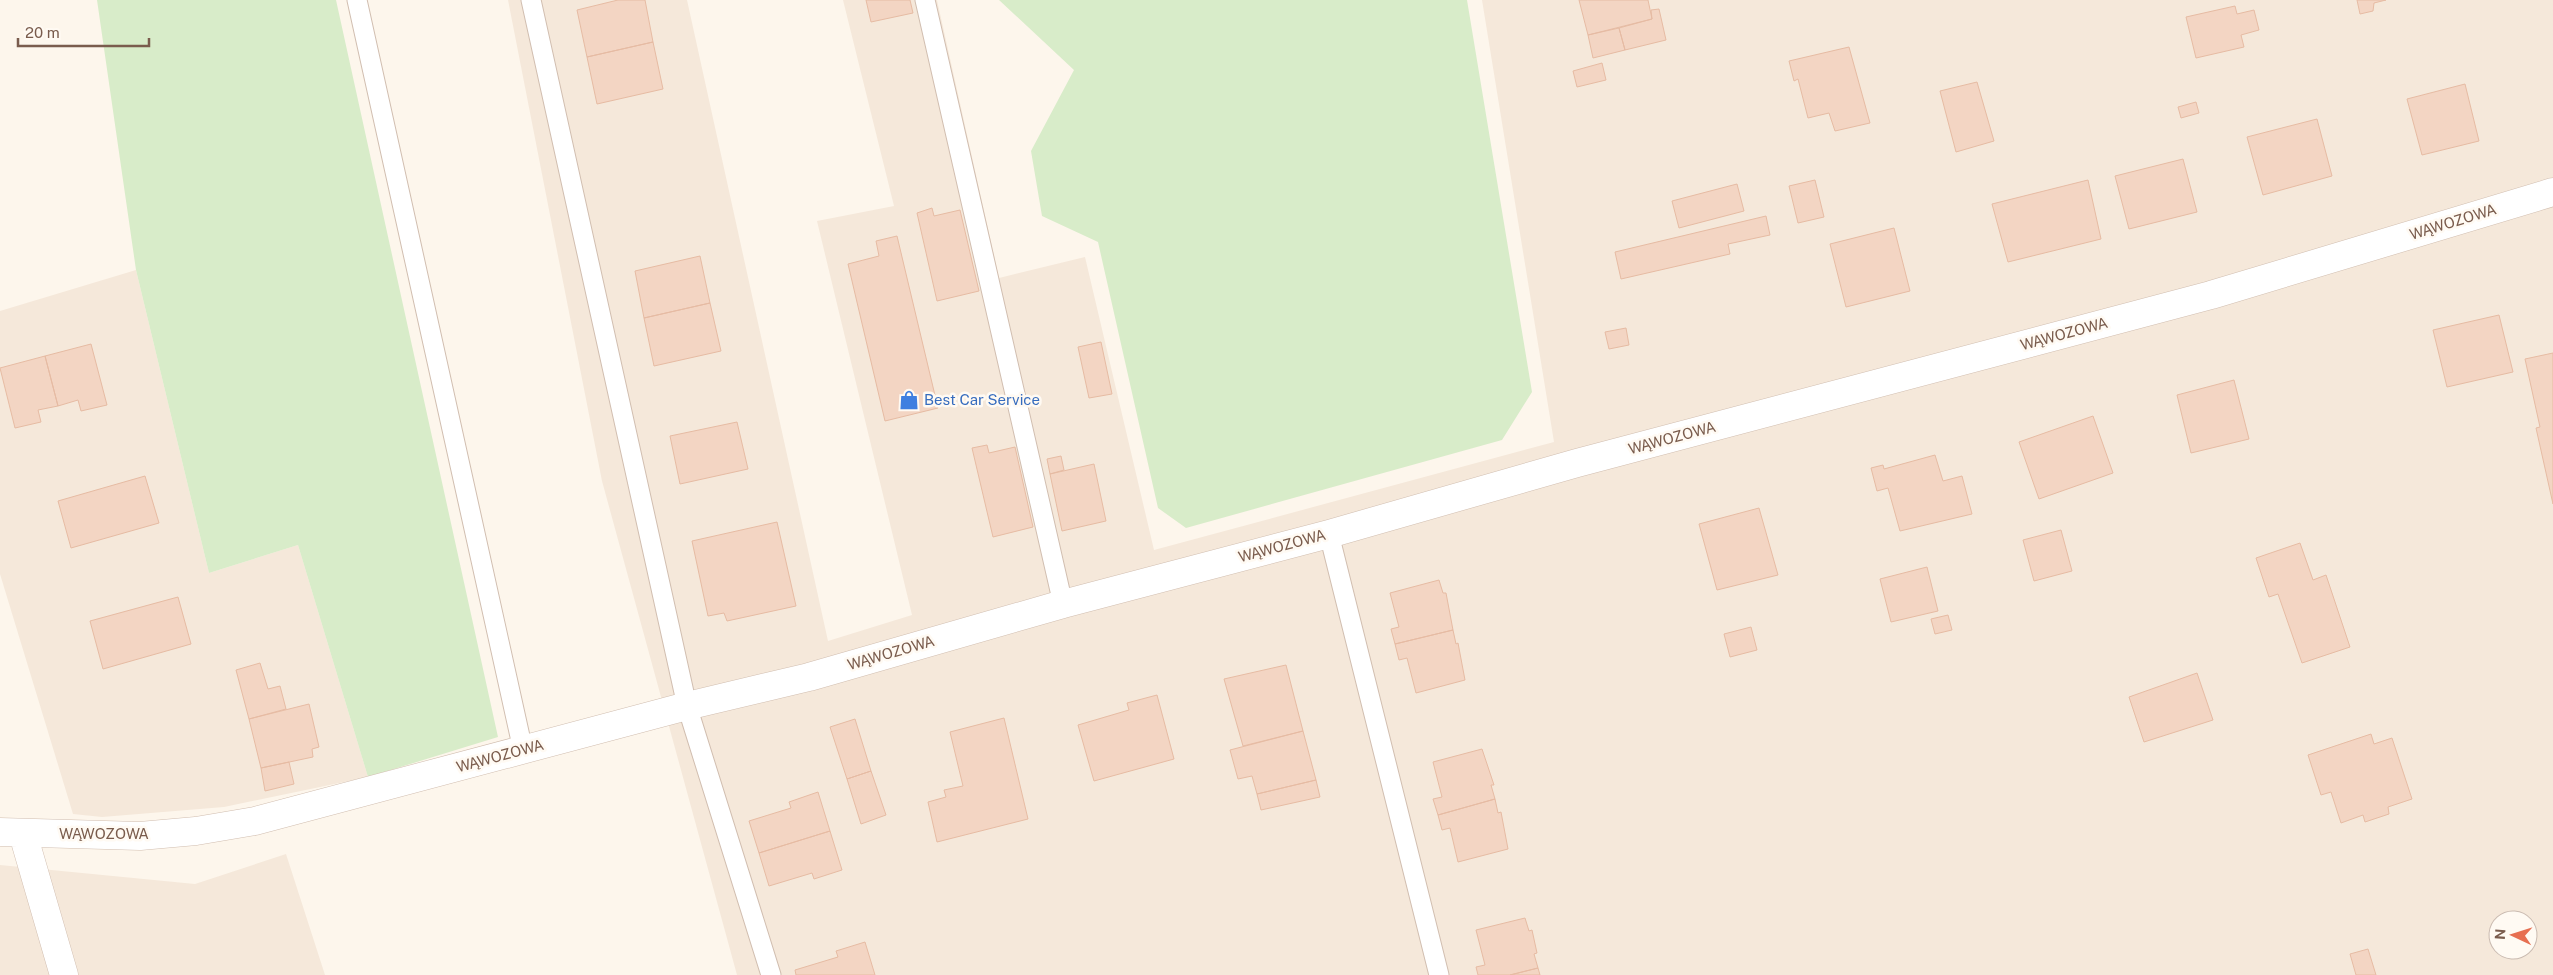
<svg xmlns="http://www.w3.org/2000/svg" width="2553" height="975" font-family="'Public Sans',sans-serif">
<rect width="100%" height="100%" fill="#fdf6ec"/>
<!-- residential -->
<path fill="#f5e8da" fill-rule="evenodd" d="M508,0H687L828,641L912,615L817,221L894,206L843,0H937L999,278L1085,257L1154,550L1554,442L1482,0H2553V975H737L602,481ZM2498,920H2528V950H2498Z
M136,270L209,573L298,545L368,777L224,807L102,817L73,814L0,574V311Z
M286,854L325,975H0V865L195,884Z"/>
<!-- green -->
<path fill="#d8ecc9" d="M97,0H336L498,737L368,777L298,545L209,573L136,270Z
M999,0H1467L1532,392L1502,440L1186,528L1158,508L1098,242L1042,216L1031,151L1074,70Z"/>
<!-- building -->
<path fill="#f3d5c3" stroke="#e6bba3" d="M618,0H645L653,42L587,57L577,10Z
M866,0H910L913,13L871,22Z
M1579,0H1648L1652,19L1588,35Z
M2357,0H2386L2374,3L2373,11L2360,14Z
M2235,6L2237,14L2254,10L2259,30L2241,35L2244,47L2196,58L2186,17Z
M1659,9L1666,40L1625,50L1619,28L1652,19L1651,10Z
M1619,28L1625,50L1593,58L1588,35Z
M653,42L663,89L597,104L587,57Z
M1849,47L1870,123L1835,131L1829,113L1808,118L1798,79L1794,81L1789,61Z
M1602,63L1606,80L1577,87L1573,71Z
M1977,82L1994,141L1956,152L1940,91Z
M2465,84L2479,141L2422,155L2407,99Z
M2196,102L2199,113L2181,118L2178,107Z
M2317,119L2332,176L2263,195L2247,137Z
M2183,159L2197,212L2129,229L2115,176Z
M1815,180L1824,217L1798,223L1789,186Z
M2088,180L2101,239L2008,262L1992,204Z
M1737,184L1744,211L1679,228L1672,201Z
M932,208L934,216L960,210L979,291L937,301L917,213Z
M1766,216L1770,235L1728,244L1730,254L1621,279L1615,252Z
M1894,228L1910,291L1846,307L1830,244Z
M897,236L938,408L885,421L848,264L879,256L876,241Z
M700,256L710,303L644,318L635,271Z
M710,303L721,351L654,366L644,318Z
M2499,315L2513,372L2447,387L2433,330Z
M1626,328L1629,345L1609,349L1605,332Z
M1101,342L1112,394L1089,398L1078,347Z
M91,344L107,405L81,411L78,400L58,406L45,356Z
M2553,353V504L2536,428L2540,427L2525,359Z
M45,356L58,406L38,410L41,422L15,428L0,368Z
M2234,380L2249,439L2191,453L2177,395Z
M2093,416L2113,473L2039,499L2019,442Z
M737,422L748,469L680,484L670,436Z
M987,445L989,453L1015,447L1033,527L993,537L972,448Z
M1935,455L1943,481L1962,476L1972,514L1900,531L1888,488L1877,491L1871,468L1883,465L1884,469Z
M1061,456L1064,470L1050,474L1047,459Z
M1094,464L1106,521L1062,531L1050,474Z
M145,476L159,523L71,548L58,501Z
M1759,508L1778,575L1717,590L1699,524Z
M777,522L796,606L727,621L724,613L708,616L692,541Z
M2061,530L2072,571L2034,581L2023,540Z
M2300,543L2313,580L2326,575L2350,647L2302,663L2278,594L2269,597L2256,558Z
M1927,567L1938,611L1891,622L1880,579Z
M1439,580L1443,593H1446L1453,630L1395,644L1391,629L1399,627L1390,593Z
M178,597L191,644L103,669L90,621Z
M1948,615L1952,630L1935,634L1931,619Z
M1751,627L1757,650L1730,657L1724,634Z
M1453,630L1456,644L1458,643L1465,680L1416,693L1407,658L1399,660L1395,644Z
M260,663L268,689L280,686L286,709L249,719L236,670Z
M1286,665L1303,731L1243,746L1224,679Z
M2197,673L2213,720L2144,742L2129,697Z
M1157,695L1174,759L1094,781L1078,725L1129,710L1127,703Z
M309,704L319,747L312,749L313,757L261,768L249,719Z
M1004,718L1028,819L937,842L928,802L946,797L944,790L963,786L950,732Z
M855,719L871,771L847,779L830,727Z
M1303,731L1316,780L1257,794L1252,776L1238,779L1230,750Z
M2371,734L2374,744L2392,738L2412,799L2388,807L2389,814L2365,822L2363,815L2341,823L2331,792L2321,795L2308,755Z
M1482,749L1494,785H1491L1495,799L1438,815L1433,799L1442,797L1433,762Z
M289,762L294,784L265,791L261,768Z
M871,771L886,815L861,824L847,779Z
M1316,780L1320,797L1261,810L1257,794Z
M818,792L830,831L759,853L749,821L791,808L789,802Z
M1495,799L1498,813L1501,812L1508,849L1458,862L1450,828L1442,830L1438,815Z
M830,831L842,870L814,879L812,873L769,886L759,853Z
M1525,918L1529,931L1532,930L1537,953L1534,954L1538,968L1510,975H1478L1476,967L1485,965L1476,930Z
M865,942L875,975H796L795,970L838,957L836,951Z
M2368,949L2376,975H2356L2350,954Z
M1538,968L1540,975H1510Z"/>
<g fill="none" stroke-linecap="round" stroke-linejoin="round">
<defs>
<path id="service" d="M357,0L523,750
M531,0L687,706L771,975
M925,0L1063,604
M1329,534L1439,975"/>
<path id="minor" d="M0,832L140,836L196,831L255,821L687,706L809,677L1063,604L1329,534L1577,463L2211,295L2553,192
M23,834L64,975"/>
</defs>
<!-- service casing -->
<use href="#service" stroke="#d1beb0" stroke-width="21"/>
<!-- minor casing -->
<use href="#minor" stroke="#d1beb0" stroke-width="29"/>
<!-- service -->
<use href="#service" stroke="#fff" stroke-width="19"/>
<!-- minor -->
<use href="#minor" stroke="#fff" stroke-width="28"/>
</g>
<!-- icons -->
<defs>
<symbol id="shop-bare" viewBox="-9 -9 18 18"><path d="M-5-2.5h2.3a2.7 3.5 0 0 1 5.4 0H5L5.5 6h-11ZM-1.5-2.5h3a1.5 2.3 0 0 0-3 0Z" fill="#3f7fe0" stroke="#fffaf3" stroke-width="2.5" paint-order="stroke"/></symbol>
</defs>
<g fill-rule="evenodd">
<use href="#shop-bare" x="895" y="386" width="28" height="28"/>
</g>
<g text-anchor="middle" stroke-width="5" stroke-linejoin="round" paint-order="stroke">
<!-- street labels -->
<g font-size="15" fill="#7a5c4d" stroke="#fffaf3">
<text transform="translate(2453 222) rotate(-17)" y="5">WĄWOZOWA</text>
<text transform="translate(2064 334) rotate(-15)" y="5">WĄWOZOWA</text>
<text transform="translate(1672 438) rotate(-15)" y="5">WĄWOZOWA</text>
<text transform="translate(1282 546) rotate(-15)" y="5">WĄWOZOWA</text>
<text transform="translate(891 653) rotate(-16)" y="5">WĄWOZOWA</text>
<text transform="translate(500 756) rotate(-15)" y="5">WĄWOZOWA</text>
<text x="104" y="839">WĄWOZOWA</text>
</g>
<!-- shop labels -->
<g font-size="15" fill="#366cbe" stroke="#fffaf3" text-anchor="start">
<text x="924" y="405">Best Car Service</text>
</g>
</g>
<!-- north arrow -->
<g transform="translate(2513 935) rotate(274)"><circle r="24" fill="#fffaf3" stroke="#cabbb1"/>
<path d="M0-4L9 19L0 12L-9 19Z" fill="#e76f51"/>
<text y="-8" font-size="14" font-weight="bold" text-anchor="middle" fill="#7a5c4d">N</text>
</g>
<!-- scale -->
<path d="M18 38v8h131v-8" fill="none" stroke="#7a5c4d" stroke-width="2.5"/>
<text x="25" y="38" font-size="15" fill="#7a5c4d" stroke="#fffaf3" stroke-width="4" paint-order="stroke">20 m</text>
</svg>
